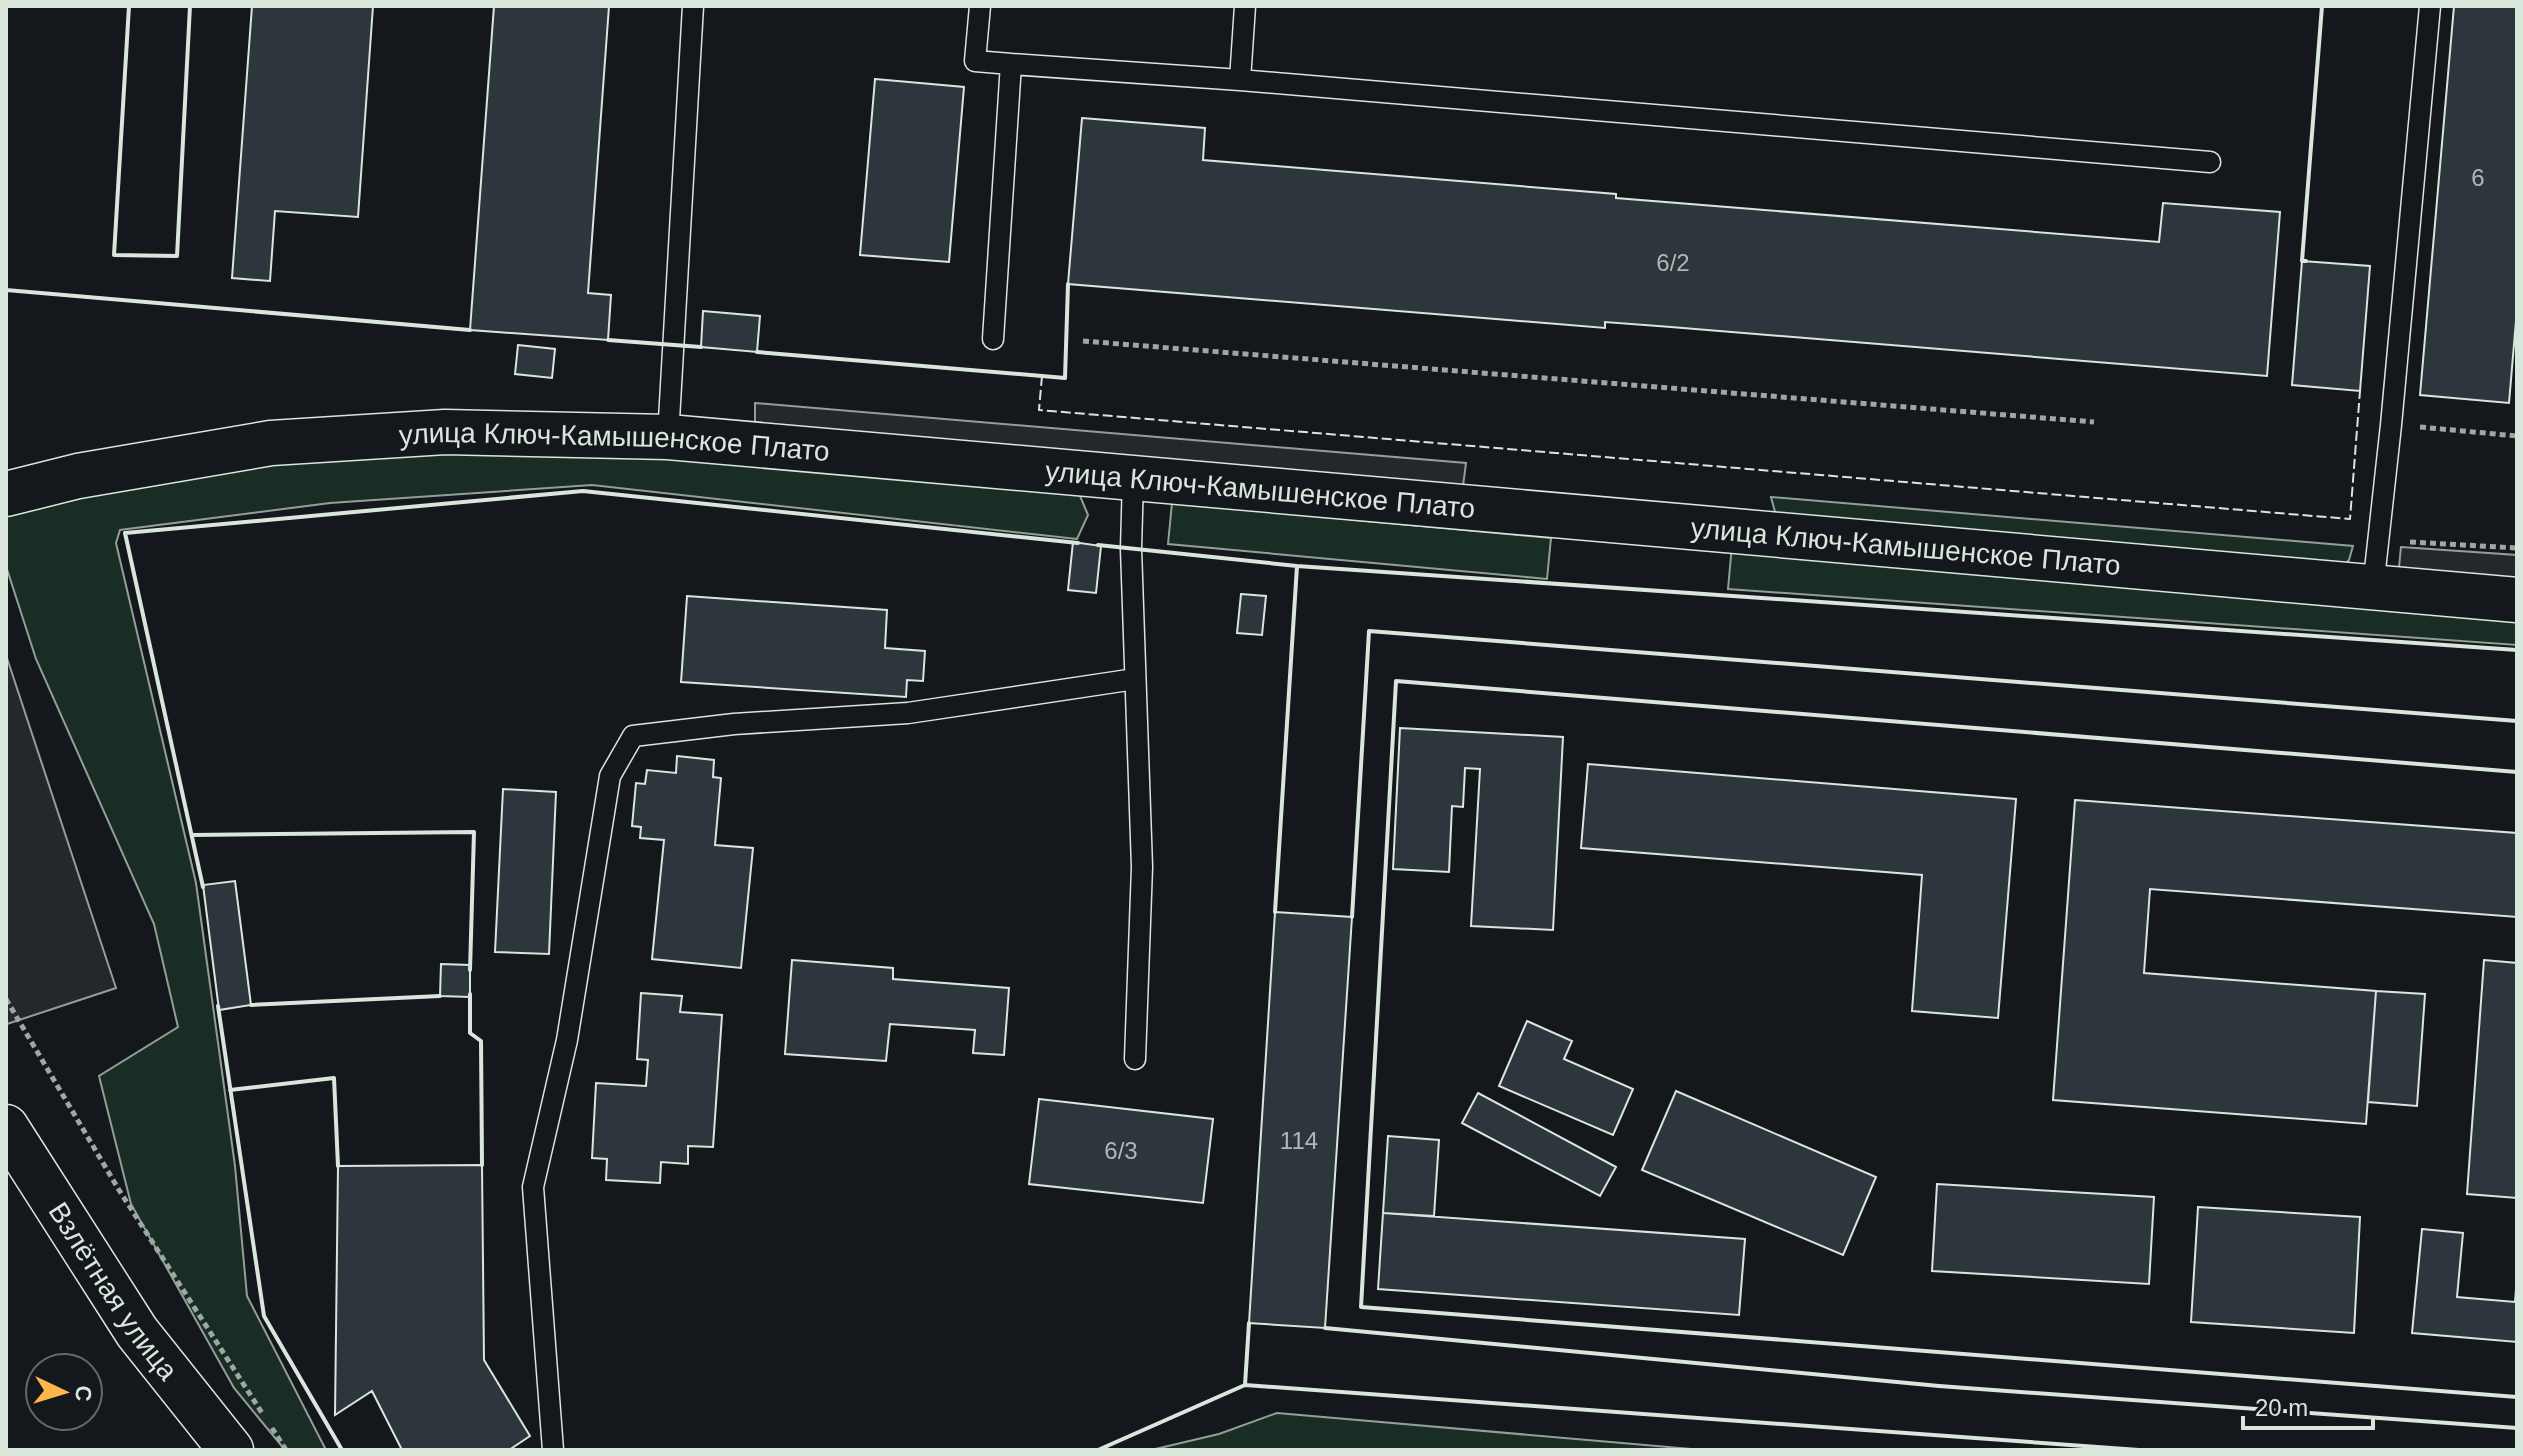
<svg xmlns="http://www.w3.org/2000/svg" width="2523" height="1456" font-family="Arial,sans-serif">
<rect width="100%" height="100%" fill="#14181c"/>
<!-- green -->
<path fill="#1a2d24" stroke="#939e99" stroke-width="2" d="M451,447L655,451L1078,491L1088,515L1077,539L592,485L330,503L120,530L116,543L196,883L235,1166L247,1296L326,1450H285L234,1388L131,1204L99,1076L178,1027L154,924L36,659L6,566V509L267,460Z
M1771,497L2353,546L2349,560L2338,572L1778,523Z
M1172,503L1551,538L1547,579L1168,544Z
M1732,545L2517,610V645L1728,589Z
M1277,1413L1703,1450H1151L1219,1434Z"/>
<!-- parking -->
<path fill="#24282b" stroke="#939e99" stroke-width="2" d="M755,403L1466,463L1462,494L755,431Z
M2401,547L2517,555V586L2398,577Z
M6,655L116,988L7,1024L6,1023Z"/>
<!-- building -->
<path fill="#2c363c" stroke="#d8e6dc" stroke-width="2" d="M252,6H373L358,217L275,211L270,281L232,278Z
M494,6H609L588,293L611,295L608,340L470,330Z
M2454,6H2517V309L2509,403L2420,395Z
M875,79L964,87L949,262L860,255Z
M1082,118L1205,128L1203,160L1616,194V198L2159,242L2163,203L2280,212L2267,376L1671,327L1605,322V328L1068,284Z
M2302,261L2370,266L2360,391L2292,385Z
M703,311L760,316L757,352L701,347Z
M518,345L555,349L552,378L515,374Z
M1073,542L1101,546L1096,593L1068,590Z
M1241,594L1266,596L1262,635L1237,633Z
M687,596L887,610L885,648L925,651L923,681L907,680L906,697L681,682Z
M1400,728L1563,737L1553,930L1471,926L1480,769L1465,768L1463,807L1452,806L1449,872L1393,869Z
M677,756L714,760L713,777L721,778L715,845L753,848L741,968L652,959L664,840L640,838L641,827L632,826L636,783L645,784L647,770L676,773Z
M1588,764L2016,799L1998,1018L1912,1011L1922,875L1581,848Z
M503,789L556,792L549,954L495,952Z
M2075,800L2517,833V917L2150,889L2144,973L2376,991L2366,1124L2053,1100Z
M235,881L251,1005L219,1010L203,885Z
M1275,912L1352,917L1325,1328L1249,1323Z
M792,960L893,968V979L1009,988L1004,1055L973,1053L975,1030L890,1024L886,1061L785,1054Z
M2484,960L2517,963V1198L2467,1194Z
M441,964L470,965V997L440,996Z
M2376,991L2425,994L2417,1106L2368,1102Z
M641,993L682,996L680,1012L722,1015L713,1147L688,1146V1164L661,1162L660,1183L606,1180L607,1159L592,1158L596,1083L646,1086L648,1060L637,1059Z
M1527,1021L1572,1041L1564,1059L1633,1089L1613,1135L1499,1086Z
M1676,1091L1876,1177L1843,1255L1642,1170Z
M1478,1093L1616,1167L1600,1196L1462,1123Z
M1039,1099L1213,1119L1203,1203L1029,1184Z
M1388,1136L1439,1140L1434,1216L1383,1213Z
M482,1165L484,1360L530,1436L509,1450H402L372,1391L335,1415L338,1166Z
M1937,1184L2154,1197L2149,1284L1932,1271Z
M2198,1207L2360,1217L2354,1333L2191,1322Z
M1383,1213L1745,1239L1739,1315L1378,1289Z
M2422,1229L2463,1233L2457,1297L2515,1302L2517,1277V1342L2412,1333Z"/>
<g fill="none" stroke-linecap="round" stroke-linejoin="round">
<defs>
<path id="service" d="M980,6L975,61L1011,64L993,339
M1011,64L1240,80L2210,162
M1240,80L1245,6
M668,437L693,6
M1133,478L1131,549L1142,867L1135,1059
M2373,588L2391,425L2430,6
M553,1450L533,1187L567,1040L610,776L633,736L734,724L908,713L1135,679"/>
<g id="tertiary">
<path id="s1" d="M6,494L78,476L271,443L445,432L668,437L2517,600"/>
</g>
<g id="secondary">
<path id="s2" d="M6,1127L137,1332L231,1450"/>
</g>
</defs>
<!-- service casing -->
<use href="#service" stroke="#d8e6dc" stroke-width="23"/>
<!-- tertiary casing -->
<use href="#tertiary" stroke="#d8e6dc" stroke-width="47"/>
<!-- secondary casing -->
<use href="#secondary" stroke="#d8e6dc" stroke-width="47"/>
<!-- path -->
<path stroke="#9da8a2" stroke-width="5" stroke-dasharray="6 4" stroke-linecap="butt" d="M1083,341L2094,422
M2420,427L2517,436
M2410,542L2517,548
M6,999L119,1190L262,1413
M272,1428L286,1450"/>
<!-- service -->
<use href="#service" stroke="#14181c" stroke-width="20"/>
<!-- tertiary -->
<use href="#tertiary" stroke="#14181c" stroke-width="44"/>
<!-- secondary -->
<use href="#secondary" stroke="#14181c" stroke-width="44"/>
<!-- fence -->
<path stroke="#d8e6dc" stroke-width="2" stroke-dasharray="10 4" stroke-linecap="butt" d="M1042,376L1039,410L2350,519L2360,391"/>
<!-- wall -->
<path stroke="#d8e6dc" stroke-width="4" d="M129,6L114,255L177,256L190,6
M2306,261H2302L2322,6
M6,290L470,330
M608,340L701,347
M757,352L1065,378L1068,284
M1098,545L1297,566L2517,650
M2517,772L1396,681L1361,1307L2517,1397
M192,835L474,832L470,970
M203,887L125,533L583,491L1078,543
M1275,912L1297,566
M1352,917L1369,631L2517,721
M470,994V1033L481,1041L482,1165
M251,1005L440,996
M218,1006L264,1316L342,1450
M230,1090L334,1078L338,1166
M1325,1328L1939,1386L2517,1428
M1245,1385L1249,1323
M1098,1450L1245,1385L2139,1450"/>
</g>
<g text-anchor="middle" stroke-width="6" stroke-linejoin="round" paint-order="stroke">
<!-- number labels -->
<g font-size="24" fill="#adbab4">
<text x="2478" y="186">6</text>
<text x="1673" y="271">6/2</text>
<text x="1299" y="1149">114</text>
<text x="1121" y="1159">6/3</text>
</g>
<!-- street labels -->
<g font-size="28" fill="#d8e6dc" stroke="#14181c">
<text dy="10" stroke="none"><textPath href="#s1" startOffset="614">улица Ключ-Камышенское Плато</textPath></text>
<text dy="10" stroke="none"><textPath href="#s1" startOffset="1262">улица Ключ-Камышенское Плато</textPath></text>
<text dy="10" stroke="none"><textPath href="#s1" startOffset="1910">улица Ключ-Камышенское Плато</textPath></text>
<text dy="10" stroke="none"><textPath href="#s2" startOffset="196">Взлётная улица</textPath></text>
</g>
</g>
<!-- border -->
<rect width="2523" height="1456" fill="none" stroke="#d8e6dc" stroke-width="16"/>
<!-- north arrow -->
<g transform="translate(64 1392) rotate(94)"><circle r="38" fill="#14181c" stroke="#626a69" stroke-width="2"/>
<path d="M0-6L14 30L0 20L-14 30Z" fill="#ffb74d"/>
<text y="-12" font-size="22" font-weight="bold" text-anchor="middle" fill="#d8e6dc">С</text>
</g>
<!-- scale -->
<path d="M2243 1416v12h130v-12" fill="none" stroke="#d8e6dc" stroke-width="4"/>
<text x="2255" y="1416" font-size="24" fill="#d8e6dc" stroke="#14181c" stroke-width="6" paint-order="stroke">20 m</text>
</svg>
